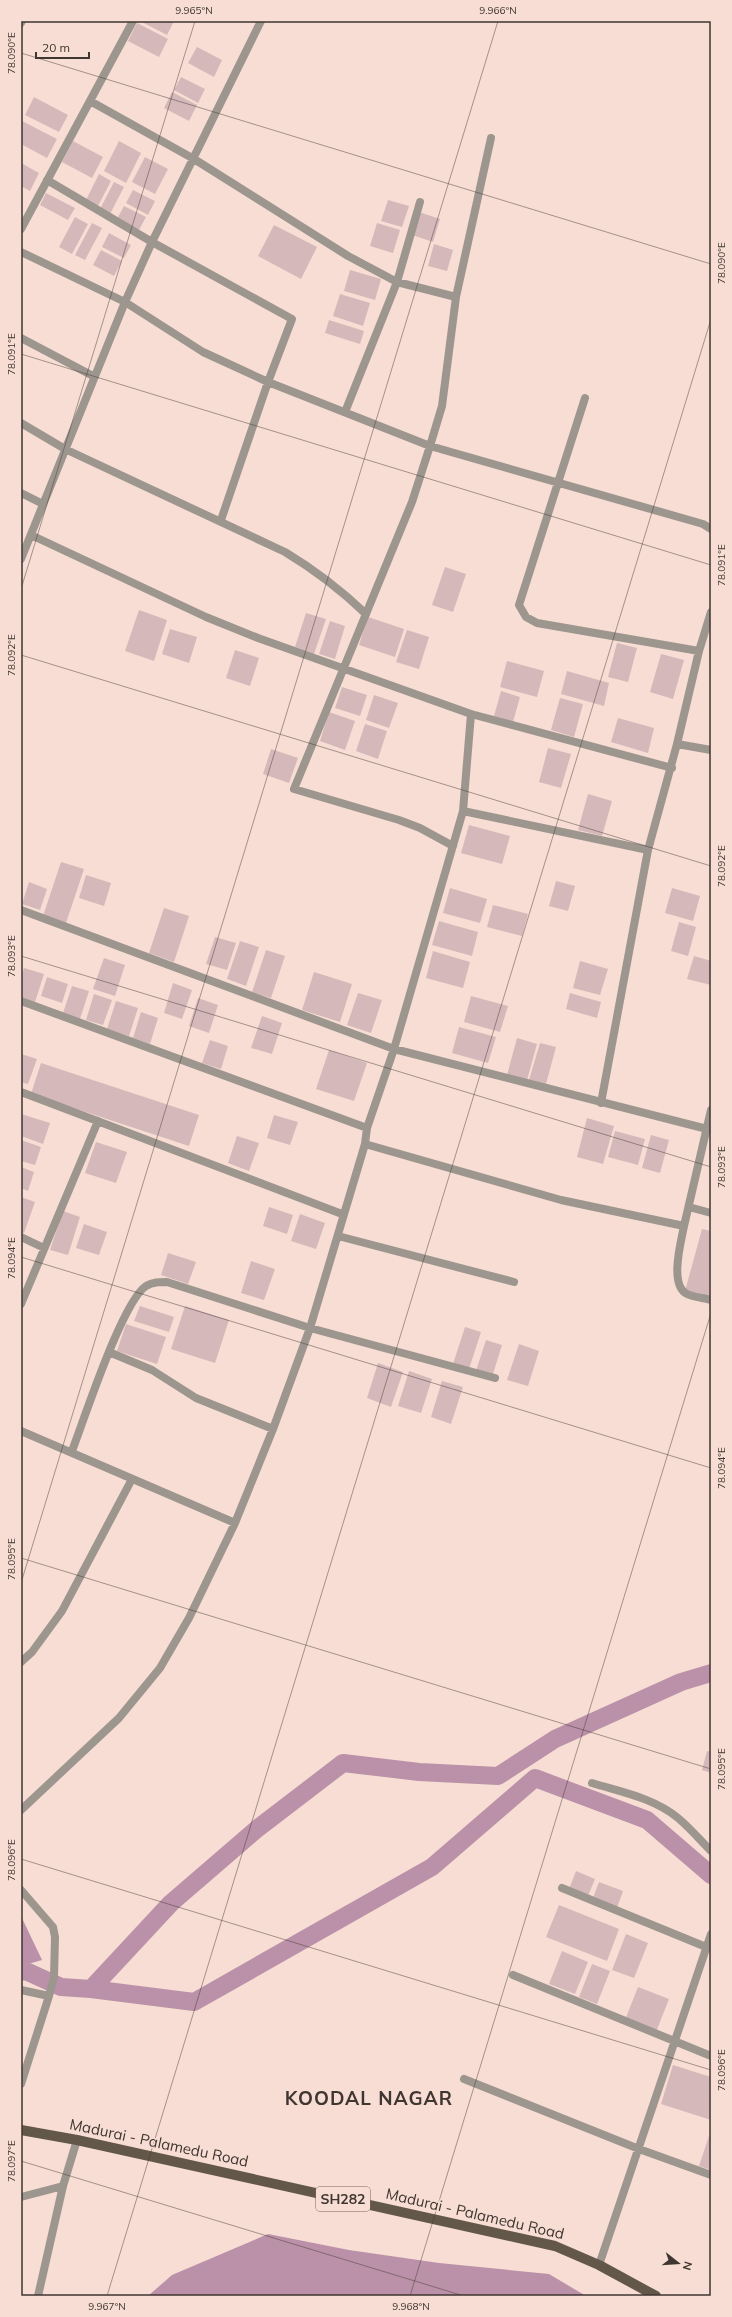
<svg xmlns="http://www.w3.org/2000/svg" width="732" height="2317" font-family="Mulish,sans-serif">
<rect width="100%" height="100%" fill="#f7ddd3"/>
<!-- water -->
<path fill="#ba91a8" d="M21,1916L42,1960L21,1966Z
M268,2234L349,2250L439,2263L549,2274L586,2296H148L172,2275Z"/>
<g fill="none" stroke-linecap="round" stroke-linejoin="round">
<!-- canal -->
<path stroke="#ba91a8" stroke-width="18" d="M21,1971L28,1972L61,1987L91,1989L171,1903L258,1828L343,1763L419,1772L498,1776L555,1739L681,1682L711,1673
M91,1989L194,2002L432,1867L535,1778L647,1820L711,1875"/>
</g>
<!-- building -->
<path fill="#d5b9ba" d="M140,21H174L167,35Z
M137,23L168,39L159,57L128,41Z
M197,47L222,60L214,77L188,63Z
M181,77L205,89L198,103L174,90Z
M172,92L197,105L189,121L164,108Z
M34,97L68,115L59,132L25,115Z
M22,121L57,139L47,158L21,144Z
M73,141L103,157L92,178L62,162Z
M119,141L141,153L126,183L104,171Z
M145,157L168,169L155,194L132,182Z
M21,163L39,173L30,191L21,186Z
M99,174L111,181L98,206L86,200Z
M114,182L124,187L110,214L100,209Z
M133,190L155,201L148,215L126,203Z
M46,193L75,208L68,220L40,205Z
M388,200L409,206L402,227L381,221Z
M124,206L146,217L139,230L117,219Z
M419,212L440,219L433,242L412,235Z
M75,217L88,224L72,254L59,247Z
M92,223L102,228L85,260L75,255Z
M377,223L400,230L393,253L370,246Z
M274,225L317,247L301,279L258,256Z
M109,233L131,245L124,258L102,247Z
M434,244L453,250L447,271L428,266Z
M101,250L122,261L114,276L93,265Z
M350,270L381,279L375,300L344,291Z
M340,294L370,303L363,326L333,316Z
M329,320L364,331L360,344L325,333Z
M445,567L466,574L453,612L432,605Z
M139,610L167,620L154,661L125,651Z
M306,613L326,619L314,654L295,647Z
M368,617L404,629L395,657L359,645Z
M330,621L345,626L335,659L319,654Z
M170,629L197,637L189,663L162,654Z
M407,630L429,637L419,669L396,662Z
M617,643L637,648L628,682L608,677Z
M235,650L259,658L250,686L226,678Z
M661,654L684,660L673,699L650,692Z
M507,661L544,671L537,697L500,687Z
M567,671L609,683L604,706L561,694Z
M342,687L367,695L360,716L335,708Z
M501,691L520,697L513,722L494,716Z
M374,695L398,703L389,728L366,720Z
M560,698L583,704L574,737L551,730Z
M329,712L355,721L345,750L320,741Z
M618,718L654,728L648,753L611,742Z
M365,724L387,731L378,759L356,751Z
M548,748L571,754L561,788L539,782Z
M271,749L298,758L289,783L263,774Z
M588,794L612,801L602,836L578,830Z
M469,825L510,836L502,864L461,853Z
M61,862L84,869L66,923L43,916Z
M86,875L111,883L104,906L79,898Z
M556,881L575,886L568,911L549,906Z
M29,882L47,889L40,910L22,904Z
M450,888L487,899L480,923L443,913Z
M672,888L700,896L693,921L665,913Z
M493,905L528,914L522,936L487,927Z
M164,908L189,916L174,962L149,953Z
M439,921L478,932L472,956L432,945Z
M679,922L696,927L688,956L671,951Z
M215,937L236,943L227,970L206,964Z
M240,941L259,947L246,986L227,979Z
M266,950L285,956L271,998L252,992Z
M433,951L470,962L463,988L426,978Z
M694,956L711,961V985L687,979Z
M104,958L125,965L115,996L93,989Z
M580,961L608,969L600,995L573,988Z
M24,968L44,974L35,1002L21,997V978Z
M314,972L352,984L340,1022L302,1010Z
M47,977L68,984L62,1003L41,996Z
M173,983L192,990L182,1019L164,1013Z
M72,986L89,991L80,1019L63,1013Z
M358,993L382,1000L371,1033L347,1025Z
M570,993L601,1002L597,1018L566,1009Z
M94,994L112,1000L103,1025L86,1020Z
M471,996L508,1006L500,1032L464,1022Z
M198,998L218,1005L209,1033L189,1026Z
M116,1001L138,1008L129,1036L107,1029Z
M141,1012L158,1018L150,1044L133,1038Z
M262,1016L282,1023L272,1054L251,1048Z
M459,1027L496,1037L488,1063L452,1053Z
M517,1038L537,1044L527,1080L507,1075Z
M210,1040L228,1046L221,1069L202,1063Z
M540,1043L556,1047L546,1084L529,1080Z
M329,1050L367,1063L354,1101L316,1089Z
M21,1054L37,1059L28,1084L21,1082Z
M41,1063L199,1115L189,1146L31,1094Z
M21,1114L50,1123L43,1144L21,1136Z
M274,1115L298,1122L290,1145L267,1138Z
M587,1118L614,1126L603,1164L577,1157Z
M615,1131L645,1139L638,1165L608,1157Z
M651,1135L669,1140L660,1173L642,1168Z
M237,1136L259,1143L249,1171L228,1163Z
M21,1140L41,1147L35,1165L21,1161Z
M96,1142L127,1152L116,1183L85,1173Z
M21,1167L34,1172L28,1191L21,1188Z
M21,1197L35,1202L24,1233L21,1232Z
M269,1207L293,1215L287,1234L263,1226Z
M63,1211L80,1217L68,1255L50,1250Z
M300,1214L325,1223L316,1249L291,1241Z
M84,1224L107,1232L99,1255L76,1248Z
M702,1229L711,1231V1291L709,1298L685,1291Z
M168,1253L196,1262L188,1284L161,1275Z
M251,1261L275,1269L264,1300L241,1293Z
M140,1306L174,1317L169,1332L134,1321Z
M185,1306L229,1320L215,1363L171,1349Z
M126,1324L166,1337L157,1364L117,1351Z
M465,1327L481,1332L469,1369L453,1364Z
M486,1340L502,1345L492,1377L476,1371Z
M519,1344L539,1351L528,1386L507,1380Z
M378,1363L403,1372L391,1407L367,1398Z
M409,1371L432,1379L421,1413L398,1406Z
M442,1381L463,1387L451,1424L431,1417Z
M707,1751L711,1752V1773L702,1770Z
M576,1871L595,1879L588,1896L569,1889Z
M599,1882L623,1891L617,1908L593,1898Z
M559,1905L619,1929L607,1961L546,1937Z
M626,1934L648,1943L634,1978L612,1970Z
M562,1951L588,1962L575,1994L549,1984Z
M592,1964L610,1971L597,2004L579,1997Z
M638,1987L669,1999L656,2032L625,2020Z
M673,2065L711,2077V2120L661,2104Z
M711,2130V2170L699,2166Z"/>
<g fill="none" stroke-linecap="round" stroke-linejoin="round">
<!-- street -->
<path stroke="#9d968e" stroke-width="8" d="M21,23L22,21
M90,101L194,159L348,256L397,282L456,297
M47,180L152,242L292,319L268,382L221,520
M21,229L133,21
M21,252L125,302L203,352L268,382L430,446L703,524L711,529
M21,338L95,377
M585,398L519,605L526,617L537,623L699,651L677,744
M345,412L397,282L420,202
M21,423L65,449L285,552C315,570 341,590 366,614
M21,493L43,504
M31,535L206,617L258,638L471,714L672,768
M21,559L125,302L152,242L261,21
M699,651L711,612
M463,811L471,714
M453,846L420,828L399,820L294,789L412,502L430,446L442,406L456,297L491,138
M21,910L394,1049L711,1130
M21,1001L367,1128
M21,1092L342,1214
M601,1103L648,850L677,744L711,750
M365,1144L561,1200L684,1226L711,1110
M689,1207L711,1213
M684,1226C681,1242 669,1285 687,1294C693,1297 704,1298 711,1300
M338,1236L514,1282
M21,1237L44,1248
M21,1304L98,1121
M109,1352L152,1370L196,1398L273,1429
M21,1431L235,1523
M72,1451C84,1420 122,1302 146,1286C153,1282 159,1282 167,1282L310,1328L495,1378
M21,1662L32,1652L62,1611L132,1479
M592,1783C621,1792 654,1798 678,1818C690,1828 700,1840 711,1851
M21,1810L119,1718L160,1668L189,1618L235,1523L273,1429L310,1328L365,1144L367,1128L394,1049L463,811L648,850
M562,1888L711,1949
M21,1890L53,1927L55,1937L54,1977L49,1996L21,2084
M513,1975L711,2056
M21,1990L49,1996
M464,2079L639,2149L711,2175
M21,2197L63,2186
M599,2265L711,1934
M38,2296L63,2186L77,2140"/>
<!-- primary -->
<path stroke="#625748" stroke-width="10" d="M21,2130L77,2140L555,2246L599,2265L656,2296"/>
</g>
<!-- ticks -->
<path fill="none" stroke="#3f3531" stroke-width="1" stroke-opacity="0.45" d="M21,53L711,264M21,354L711,565M21,589L195,21M21,655L711,866M21,956L711,1167M21,1257L711,1468M21,1558L711,1769M21,1583L498,21M21,1859L711,2070M21,2161L464,2296M107,2296L711,319M410,2296L711,1313"/>
<g text-anchor="middle" stroke-width="3" stroke-linejoin="round" paint-order="stroke">
<!-- shield labels -->
<rect fill="#f7ddd3" stroke="#766762" stroke-width="1" x="316" y="2187" width="54" height="24" rx="3"/>
<g font-size="14" font-weight="bold" fill="#3f3531">
<text x="343" y="2204">SH282</text>
</g>
<!-- street labels -->
<g font-size="15" fill="#3f3531" stroke="#f7ddd3">
<text transform="translate(159 2143) rotate(12)" y="5">Madurai - Palamedu Road</text>
<text transform="translate(475 2214) rotate(13)" y="5">Madurai - Palamedu Road</text>
</g>
<!-- district labels -->
<g font-size="19" font-weight="bold" letter-spacing="1" fill="#3f3531" stroke="#f7ddd3">
<text x="369" y="2105">KOODAL NAGAR</text>
</g>
</g>
<!-- border -->
<rect width="732" height="2317" fill="none" stroke="#f7ddd3" stroke-width="44"/>
<!-- north arrow -->
<g transform="translate(678 2263) rotate(107)" stroke="#f7ddd3" stroke-width="3" paint-order="stroke">
<path d="M0-3L7 15L0 10L-7 15Z" fill="#3f3531"/>
<text y="-6" font-size="11" font-weight="bold" text-anchor="middle" fill="#3f3531">N</text>
</g>
<!-- scale -->
<path d="M36 52v6h53v-6" fill="none" stroke="#3f3531" stroke-width="2"/>
<text x="42" y="52" font-size="12" fill="#3f3531" stroke="#f7ddd3" stroke-width="3" paint-order="stroke">20 m</text>
<rect x="22" y="22" width="688" height="2273" fill="none" stroke="#3f3531" stroke-width="1.5"/>
<g font-size="10" text-anchor="middle" fill="#3f3531">
<text x="194" y="14">9.965°N</text>
<text x="498" y="14">9.966°N</text>
<text transform="translate(11 53) rotate(-90)" y="4">78.090°E</text>
<text transform="translate(721 263) rotate(-90)" y="4">78.090°E</text>
<text transform="translate(11 354) rotate(-90)" y="4">78.091°E</text>
<text transform="translate(721 565) rotate(-90)" y="4">78.091°E</text>
<text transform="translate(11 655) rotate(-90)" y="4">78.092°E</text>
<text transform="translate(721 866) rotate(-90)" y="4">78.092°E</text>
<text transform="translate(11 956) rotate(-90)" y="4">78.093°E</text>
<text transform="translate(721 1167) rotate(-90)" y="4">78.093°E</text>
<text transform="translate(11 1258) rotate(-90)" y="4">78.094°E</text>
<text transform="translate(721 1468) rotate(-90)" y="4">78.094°E</text>
<text transform="translate(11 1559) rotate(-90)" y="4">78.095°E</text>
<text transform="translate(721 1769) rotate(-90)" y="4">78.095°E</text>
<text transform="translate(11 1860) rotate(-90)" y="4">78.096°E</text>
<text transform="translate(721 2070) rotate(-90)" y="4">78.096°E</text>
<text transform="translate(11 2161) rotate(-90)" y="4">78.097°E</text>
<text x="107" y="2310">9.967°N</text>
<text x="411" y="2310">9.968°N</text>
</g>
</svg>
